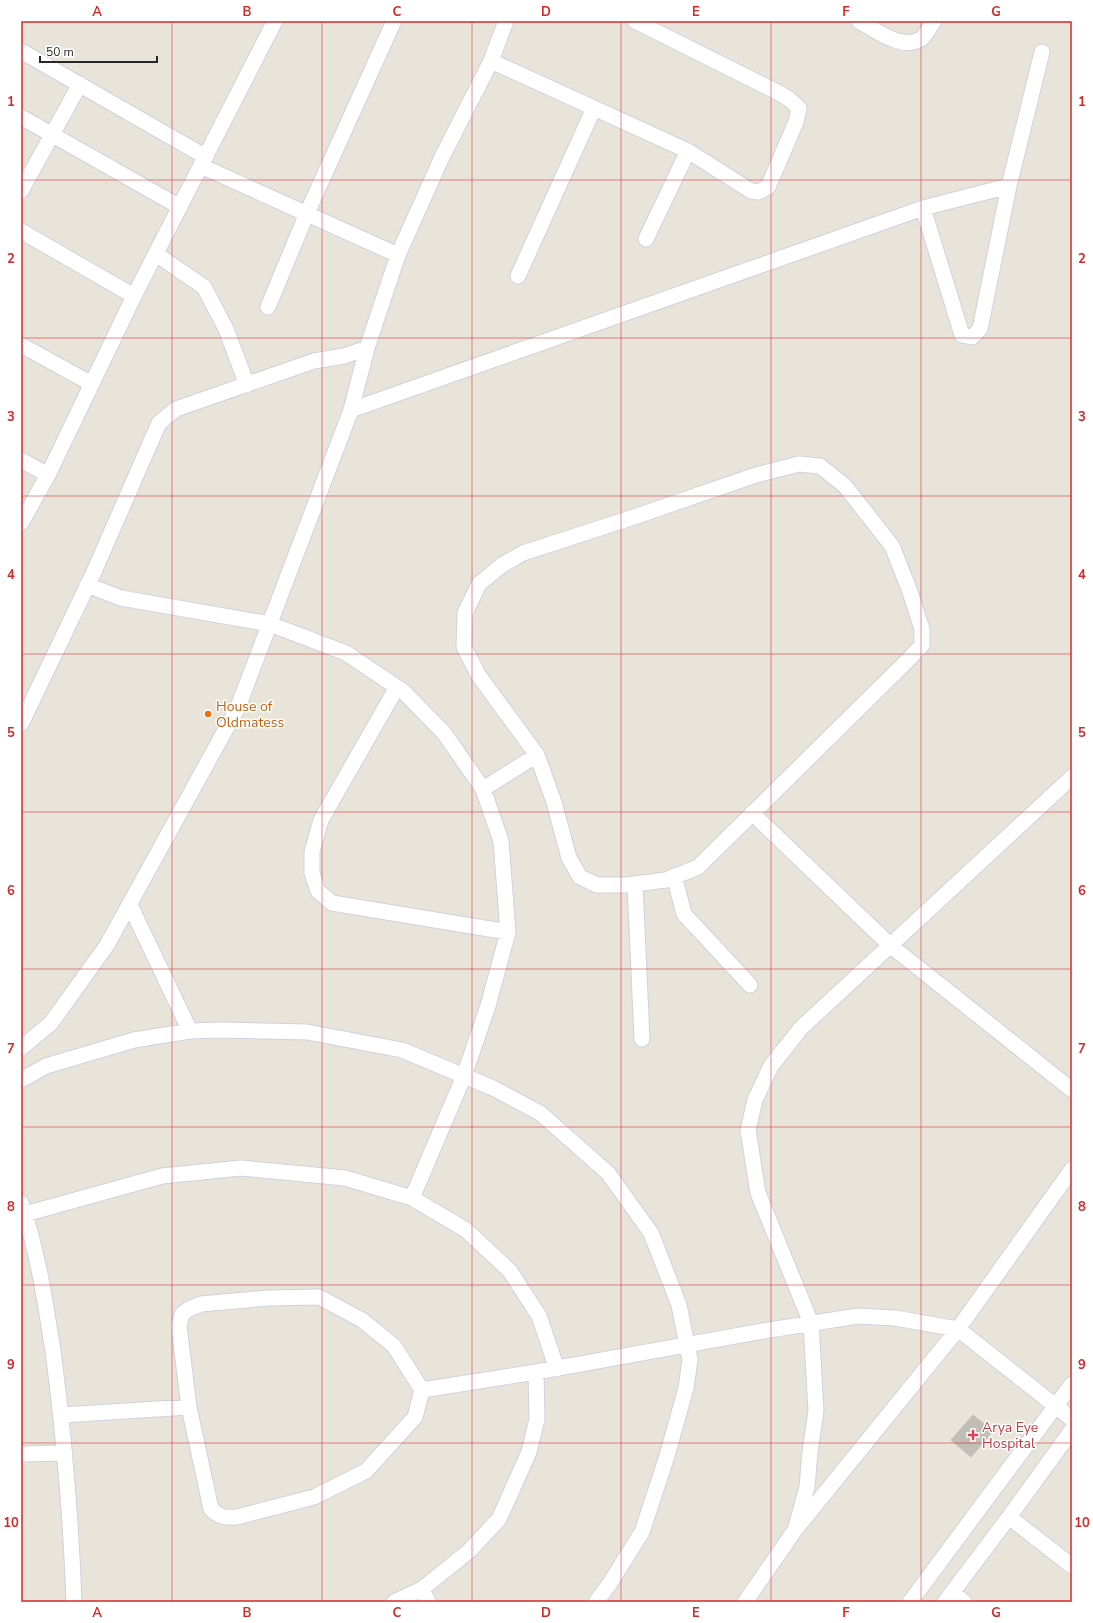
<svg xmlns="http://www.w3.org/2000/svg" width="1093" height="1623" font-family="'Nunito Sans',sans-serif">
<rect width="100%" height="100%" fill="#e8e4da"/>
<!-- building -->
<path fill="#c1bdb7" stroke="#c3c0b4" d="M973,1415L993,1431L971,1457L951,1440Z"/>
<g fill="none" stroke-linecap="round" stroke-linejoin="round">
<defs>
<path id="minor" d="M859,21C876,30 902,51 921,39C926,35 930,26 934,21
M21,51L206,157
M491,61L688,151L751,191L758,192L768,187L796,122L799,108L789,99L777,92L635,21
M21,117L180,207
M201,166L398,255
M21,191L80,84
M923,208L962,335L972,337L980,329L1009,186L1042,52
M21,231L134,296
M646,239L688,151
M156,254L204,287L226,329L247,385
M518,276L594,108
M268,307L307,213L394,21
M21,345L92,384
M351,410L923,208L1009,186
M21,460L48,475
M799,464L820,466L845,486L892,546L909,589L922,629V645L909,659L698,867L666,880L627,885H597L580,877L569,858L554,802L537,755L479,676L464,647L465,613L479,584L502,565L523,553L634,517L756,475Z
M21,523L48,475L134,296L275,21
M87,585L121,598L270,624L346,653L404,692L444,733L483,789L501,841L508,932L488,1006L464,1076L412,1198
M397,687L321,820L312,852V873L318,891L332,903L508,932
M21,724L93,574L159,423L176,409L314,361L344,356L367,348
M483,789L537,755
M752,813L891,946L1072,1090
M674,876L684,914L750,985
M635,884L642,1039
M130,905L190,1031
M21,1048L51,1023L107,945L238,707L351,410L367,348L398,255L442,157L491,61L506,21
M21,1080L46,1066L134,1040L190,1031L220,1030L307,1032L402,1050L493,1088L540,1113L608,1173L651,1233L679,1305L690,1360L686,1388L667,1456L642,1532L610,1583L596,1602
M21,1203C38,1251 45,1301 53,1351C64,1435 71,1518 74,1602
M25,1214L162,1176L241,1168L345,1178L412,1198L466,1230L510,1271L539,1316L557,1369
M319,1297L362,1320L394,1346L422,1390L415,1417L366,1471L314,1497L237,1517C225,1518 219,1517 211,1509L189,1407L179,1326L182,1314L189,1309L201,1304L269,1298Z
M422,1390L536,1372L763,1331L858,1316L895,1318L958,1329L1072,1419
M62,1415L189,1407
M21,1454L65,1453
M1009,1517L1072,1566
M795,1530L807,1487L810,1452L816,1411L811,1323L758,1193L748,1130L755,1100L771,1066L801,1028L1072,777
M422,1589L428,1602
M952,1592L964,1602
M394,1602L422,1589L469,1551L499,1519L529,1452L537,1419L536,1372
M745,1602L795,1530L958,1329L1072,1169
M910,1602L1072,1384
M945,1602L1009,1517L1072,1430"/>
</defs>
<!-- minor casing -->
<use href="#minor" stroke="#cfd1df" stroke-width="17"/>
<!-- minor -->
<use href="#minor" stroke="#fff" stroke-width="15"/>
</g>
<!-- grid -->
<path fill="none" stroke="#d62828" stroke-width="1" stroke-opacity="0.55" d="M172,21V1602M322,21V1602M472,21V1602M621,21V1602M771,21V1602M921,21V1602M21,180H1072M21,338H1072M21,496H1072M21,654H1072M21,812H1072M21,969H1072M21,1127H1072M21,1285H1072M21,1443H1072"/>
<!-- markers -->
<circle fill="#e8710a" stroke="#fff" stroke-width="1.5" cx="208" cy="714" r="4"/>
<path fill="#e0444e" stroke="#fff" stroke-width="1.5" d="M971 1429h4v4h4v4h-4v4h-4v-4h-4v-4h4z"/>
<g text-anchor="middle" stroke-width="3" stroke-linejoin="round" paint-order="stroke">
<!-- food labels -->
<g font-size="14" fill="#c56008" stroke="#fff" text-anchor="start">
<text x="216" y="711">House of<tspan x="216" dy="16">Oldmatess</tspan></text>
</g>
<!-- health labels -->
<g font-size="14" fill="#be3a42" stroke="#fff" text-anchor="start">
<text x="982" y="1432">Arya Eye<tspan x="982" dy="16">Hospital</tspan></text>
</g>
</g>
<!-- border -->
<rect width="1093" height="1623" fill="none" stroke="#ffffff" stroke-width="44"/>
<!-- scale -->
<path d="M40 56v6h117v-6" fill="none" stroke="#272727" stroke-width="2"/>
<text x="46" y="56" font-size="12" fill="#272727" stroke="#ffffff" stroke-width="3" paint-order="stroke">50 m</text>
<rect x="22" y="22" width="1049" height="1579" fill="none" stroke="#d62828" stroke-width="1.5"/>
<g font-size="13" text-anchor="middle" font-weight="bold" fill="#d62828">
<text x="97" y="16">A</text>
<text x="247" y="16">B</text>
<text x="397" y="16">C</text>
<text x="546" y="16">D</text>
<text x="696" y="16">E</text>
<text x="846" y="16">F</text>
<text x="996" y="16">G</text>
<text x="11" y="106">1</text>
<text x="1082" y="106">1</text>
<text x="11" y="263">2</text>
<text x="1082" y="263">2</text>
<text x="11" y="421">3</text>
<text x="1082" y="421">3</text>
<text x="11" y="579">4</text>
<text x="1082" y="579">4</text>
<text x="11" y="737">5</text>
<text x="1082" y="737">5</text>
<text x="11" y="895">6</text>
<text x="1082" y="895">6</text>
<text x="11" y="1053">7</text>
<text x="1082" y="1053">7</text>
<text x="11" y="1211">8</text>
<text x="1082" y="1211">8</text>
<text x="11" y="1369">9</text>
<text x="1082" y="1369">9</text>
<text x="11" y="1527">10</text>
<text x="1082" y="1527">10</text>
<text x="97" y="1617">A</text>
<text x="247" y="1617">B</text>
<text x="397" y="1617">C</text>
<text x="546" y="1617">D</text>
<text x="696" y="1617">E</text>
<text x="846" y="1617">F</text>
<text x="996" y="1617">G</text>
</g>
</svg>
